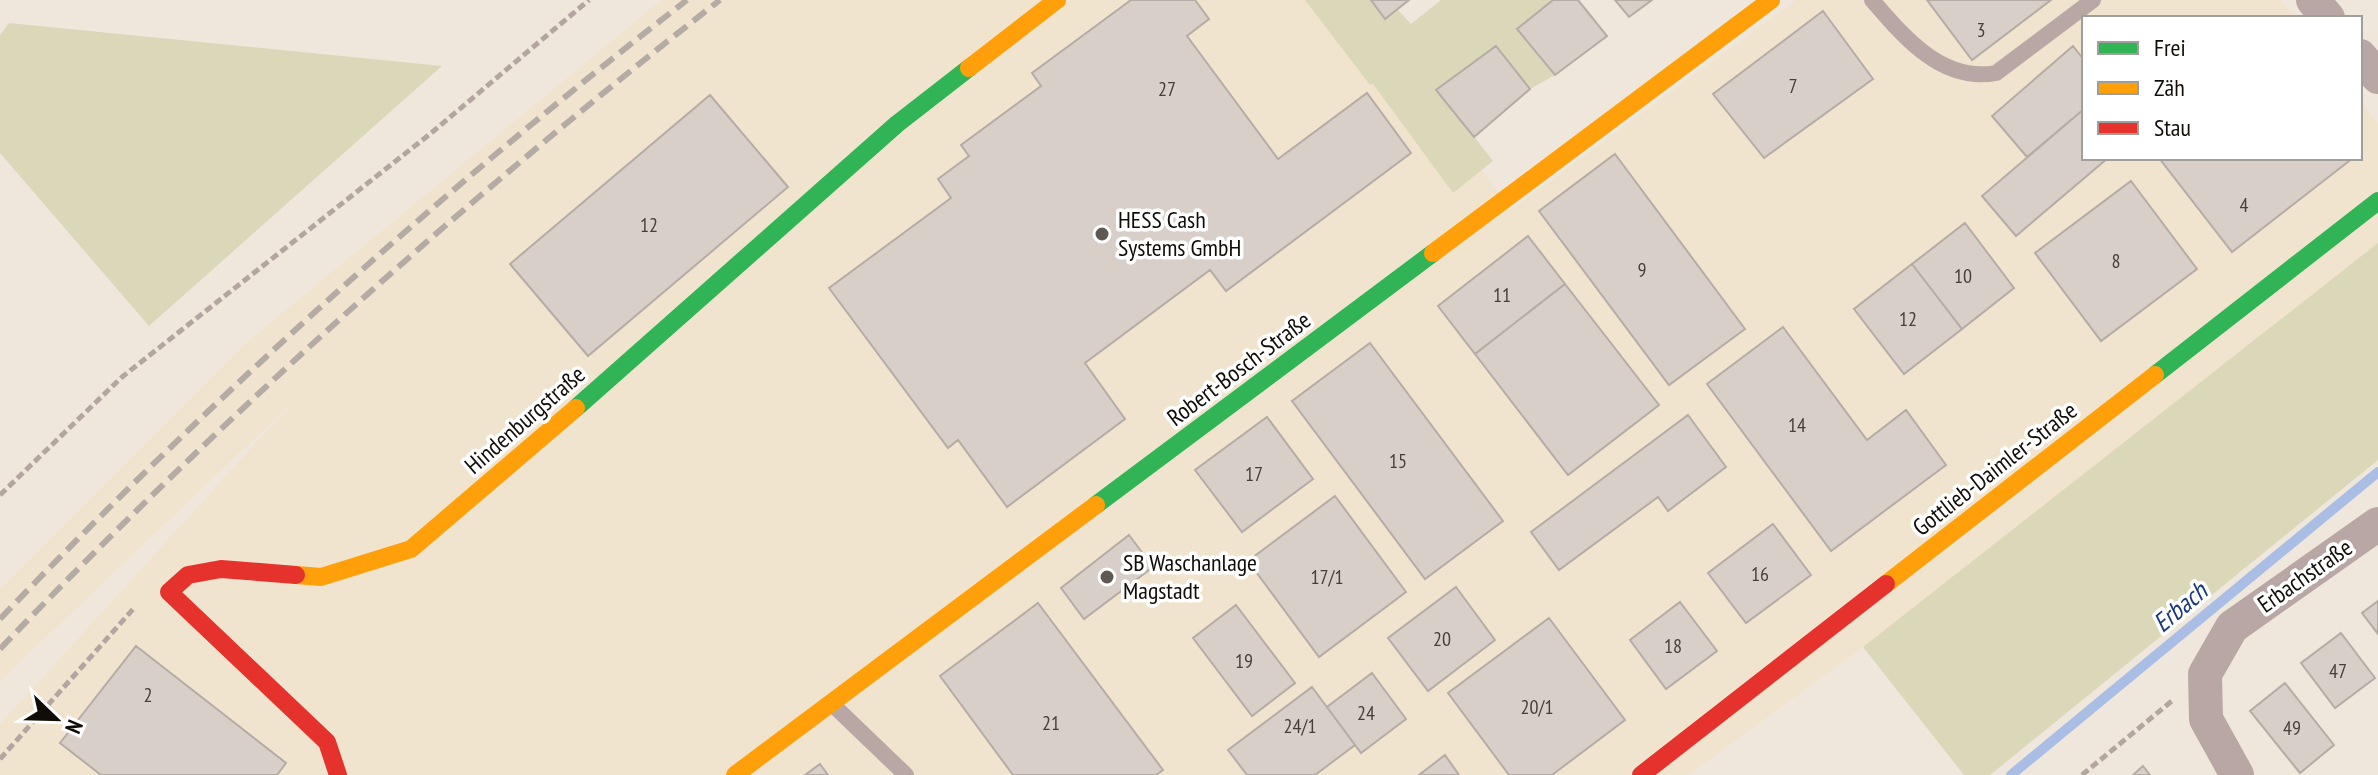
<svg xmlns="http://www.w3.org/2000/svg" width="2378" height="775" font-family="'PT Sans Narrow',sans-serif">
<rect width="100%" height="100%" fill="#efe7db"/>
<!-- built -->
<path fill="#f1e4cf" d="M661,0H1348L1512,209L1796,0H2281L2295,18H2084V158H2360V100L2378,123V243L1863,647L1689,775H0V724L293,402L0,681V589L247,342Z"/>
<!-- green -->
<path fill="#dad8b9" d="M1305,0H1371L1385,18L1397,9L1411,24L1441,0H1553L1517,29L1555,75L1530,89L1495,46L1437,89L1493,161L1453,193L1373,84L1370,85Z
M9,23L442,66L149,326L0,153V35Z
M2378,243V460L1990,775H1964L1863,647Z"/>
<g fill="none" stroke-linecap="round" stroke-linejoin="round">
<!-- stream -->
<path stroke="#aabde5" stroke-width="10" d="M2011,775L2378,472"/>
</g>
<!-- building -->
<path fill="#d8d0c8" stroke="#b4aca5" stroke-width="2" d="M1131,0H1195L1209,19L1187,36L1278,159L1367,93L1411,153L1226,291L1210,270L1085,363L1125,419L1007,507L958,440L948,448L829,288L951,198L938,179L969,156L961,145L1041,86L1032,73Z
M1371,0H1409L1385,19Z
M1553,0H1578L1607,36L1555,75L1517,29Z
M1615,0H1652L1629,17Z
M1927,0H2051L1972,60Z
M1823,11L1873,79L1764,158L1713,94Z
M1496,46L1530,89L1474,137L1436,90Z
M2073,46L2084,60V109L2027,157L1992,116Z
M710,95L788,187L588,356L510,264Z
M2084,109V158H2108L2016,236L1982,196Z
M1615,154L1745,329L1669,385L1539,211Z
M2159,158H2353L2232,252Z
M2131,181L2197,269L2101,341L2035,253Z
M1965,223L2014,288L1962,329L1912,264Z
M1528,236L1565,284L1475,354L1438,306Z
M1912,264L1962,329L1904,374L1854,309Z
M1565,284L1659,405L1568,475L1475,354Z
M1783,327L1867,440L1906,410L1946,465L1831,551L1707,384Z
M1370,343L1503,521L1425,579L1292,401Z
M1688,415L1726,467L1668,511L1658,497L1559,570L1531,532Z
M1267,417L1313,479L1242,532L1195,470Z
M1335,496L1406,592L1319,657L1248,561Z
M1773,524L1811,575L1746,623L1708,573Z
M1129,535L1153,567L1084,619L1061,588Z
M1456,587L1495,640L1428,691L1388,638Z
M2378,601V634L2362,613Z
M1680,602L1717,651L1666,689L1630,640Z
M1038,603L1163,770L1156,775H1013L940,676Z
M1236,605L1295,683L1252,716L1193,638Z
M1549,618L1625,720L1552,775H1509L1448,693Z
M2341,633L2375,678L2335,708L2301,663Z
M136,646L286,763L277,775H101L60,743Z
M1372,673L1406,719L1361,753L1327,707Z
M2285,683L2334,745L2300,773L2250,711Z
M1312,687L1355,745L1315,775H1247L1228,750Z
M1445,755L1459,775H1419Z
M820,764L828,775H805Z
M2143,766L2150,775H2133Z"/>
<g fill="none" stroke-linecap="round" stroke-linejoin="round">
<!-- path -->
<path stroke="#b3a6a1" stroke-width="5" stroke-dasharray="8 4" stroke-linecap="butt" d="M0,495L122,377L430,134L589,0
M0,759L135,607
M2082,775L2173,700"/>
<!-- lane -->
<path stroke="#b8a7a4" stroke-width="16" d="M1872,0C1904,37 1942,83 1996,73L2093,0
M832,704L906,775"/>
<!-- street -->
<path stroke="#b8a7a4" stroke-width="34" d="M2313,0L2328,18
M2360,56L2378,77
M2237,775L2206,719L2205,674L2232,627L2378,524"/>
<!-- fast -->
<path stroke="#30b455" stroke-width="18" d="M2155,375L2378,201
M576,408L897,124L969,68
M1096,505L1433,253"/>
<!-- slow -->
<path stroke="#ff9f0a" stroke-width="18" d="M969,68L1057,0
M1433,253L1771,0
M296,575L321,577L411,549L576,408
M1886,584L2155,375
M735,775L1096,505"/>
<!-- jam -->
<path stroke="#e5322d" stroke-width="18" d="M296,575L221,569L188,575L169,592L327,742L338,775
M1641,775L1886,584"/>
<!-- rail -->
<path stroke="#b4aba4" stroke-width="6" stroke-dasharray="16 8" stroke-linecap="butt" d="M0,619C213,396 443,189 687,0
M0,649C224,415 465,199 720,0"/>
</g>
<!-- markers -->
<g fill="#5f5951" stroke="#fff" stroke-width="3">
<circle cx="1102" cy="234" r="8"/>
<circle cx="1107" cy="577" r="8"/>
</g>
<g text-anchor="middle" stroke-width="7" stroke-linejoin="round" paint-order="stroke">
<!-- number labels -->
<g font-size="20" fill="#443f38">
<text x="1981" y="37">3</text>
<text x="1793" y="93">7</text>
<text x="1167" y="96">27</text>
<text x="2244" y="212">4</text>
<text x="649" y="232">12</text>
<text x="2116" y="268">8</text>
<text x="1642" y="277">9</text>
<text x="1963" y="283">10</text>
<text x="1502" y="302">11</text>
<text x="1908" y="326">12</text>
<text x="1797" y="432">14</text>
<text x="1398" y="468">15</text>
<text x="1254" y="481">17</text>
<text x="1760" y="581">16</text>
<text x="1327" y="584">17/1</text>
<text x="1442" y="646">20</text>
<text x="1673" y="653">18</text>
<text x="1244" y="668">19</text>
<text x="2338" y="678">47</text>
<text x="148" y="702">2</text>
<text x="1537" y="714">20/1</text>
<text x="1366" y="720">24</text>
<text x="1051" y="730">21</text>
<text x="1300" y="733">24/1</text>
<text x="2292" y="735">49</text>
</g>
<!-- poi labels -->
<g font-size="24" fill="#110d06" stroke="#fff" text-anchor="start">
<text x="1118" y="228">HESS Cash<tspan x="1118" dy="28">Systems GmbH</tspan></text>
<text x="1123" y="571">SB Waschanlage<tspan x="1123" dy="28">Magstadt</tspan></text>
</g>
<!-- street labels -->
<g font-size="24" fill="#110d06" stroke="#fff">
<text transform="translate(1239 369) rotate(-37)" y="8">Robert-Bosch-Straße</text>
<text transform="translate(525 420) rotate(-41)" y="8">Hindenburgstraße</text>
<text transform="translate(1995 469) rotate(-38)" y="8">Gottlieb-Daimler-Straße</text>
<text transform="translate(2305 576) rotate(-35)" y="8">Erbachstraße</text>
</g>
<!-- water labels -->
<g font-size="26" font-style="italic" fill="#193880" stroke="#fff">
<text transform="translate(2180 607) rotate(-40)" y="9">Erbach</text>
</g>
</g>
<!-- legend -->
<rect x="2082" y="16" width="280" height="144" fill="#ffffff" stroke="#a09e9b" stroke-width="2"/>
<rect x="2098" y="42" width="40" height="12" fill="#30b455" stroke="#a09e9b" stroke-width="2"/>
<text x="2154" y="56" font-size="24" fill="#110d06">Frei</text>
<rect x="2098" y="82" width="40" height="12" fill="#ff9f0a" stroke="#a09e9b" stroke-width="2"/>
<text x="2154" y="96" font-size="24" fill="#110d06">Zäh</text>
<rect x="2098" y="122" width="40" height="12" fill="#e5322d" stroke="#a09e9b" stroke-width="2"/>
<text x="2154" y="136" font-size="24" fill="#110d06">Stau</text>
<!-- north arrow -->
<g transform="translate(56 719) rotate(113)" stroke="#ffffff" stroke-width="6" paint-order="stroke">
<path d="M0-6L14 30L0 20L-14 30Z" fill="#110d06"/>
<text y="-12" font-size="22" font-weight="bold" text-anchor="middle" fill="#110d06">N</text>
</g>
</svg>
